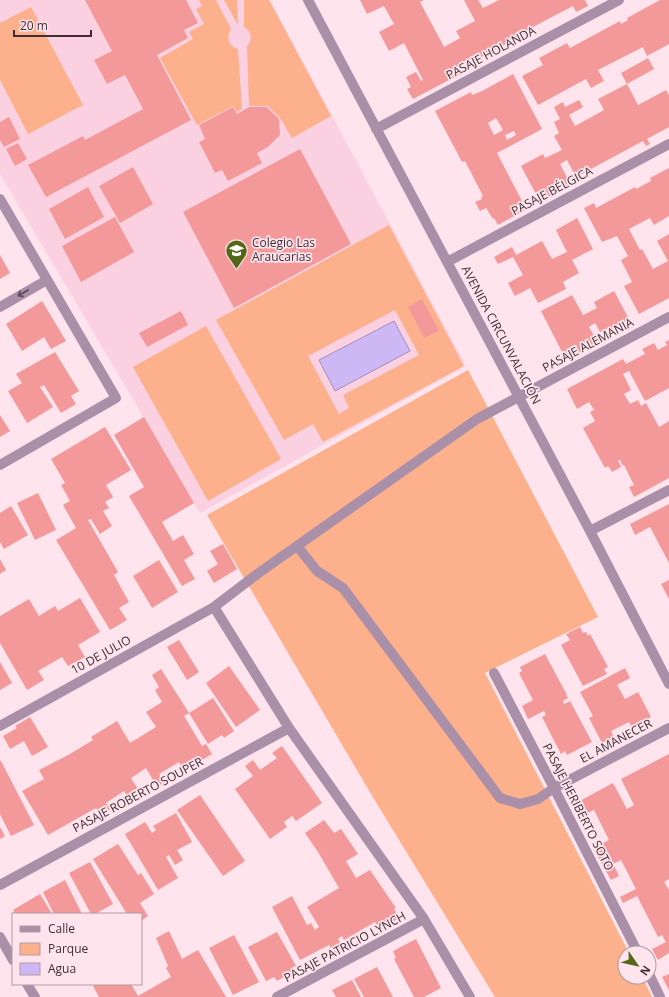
<svg xmlns="http://www.w3.org/2000/svg" width="669" height="997" font-family="'Open Sans',sans-serif">
<rect width="100%" height="100%" fill="#ffe3ed"/>
<!-- built -->
<path fill="#fbd1e1" d="M0,0H270L466,366L200,513L0,174Z"/>
<!-- green -->
<path fill="#fcb08c" fill-rule="evenodd" d="M199,0H216L231,29C226,37 228,46 238,49L242,109L237,112L233,106L197,125L160,58L193,39L189,32L204,24L196,9L202,6Z
M224,0H237L238,25Z
M244,0H269L331,116L292,138L280,118L268,106H249L247,46C253,40 252,32 244,27Z
M31,7L83,105L28,134L0,80V23Z
M389,225L464,366L323,442L313,424L284,440L216,320ZM395,310L419,355L343,395L349,408L339,414L308,356Z
M206,326L281,459L208,501L133,367Z
M468,370L598,617L485,673L629,953H625V977H642L652,997H495L374,799L207,515Z"/>
<!-- water -->
<path fill="#cdb7f4" stroke="#a28ebb" d="M394,321L410,351L335,391L319,360Z"/>
<!-- building -->
<path fill="#f4999a" fill-rule="evenodd" d="M85,0H186L198,23L184,30L188,38L157,55L191,120L46,197L28,165L83,136L85,140L143,109L125,75L107,84L94,60L112,51Z
M360,0H424L420,2L444,47L460,38L456,31L475,21L464,0H478L483,8L499,0H585L588,6L576,12L573,6L533,27L534,29L472,62L470,58L460,64L464,72L413,99L407,89L411,87L406,77L416,72L421,81L423,80L404,43L389,51L379,32L394,24L384,6L367,14Z
M660,0H669V44L647,56L643,47L598,70L604,81L591,88L586,79L538,105L522,76L543,65L539,58L567,43L570,48L620,21L621,24L628,20L627,18Z
M648,58L654,69L627,84L621,73Z
M513,74L542,129L497,153L523,203L515,207L517,210L523,207L525,210L498,225L494,218L493,219L486,208L480,211L475,202L482,199L481,197L483,196L465,161L462,162L435,111L471,92L472,95L482,91ZM496,118L503,130L494,135L488,123ZM514,131L516,135L507,140L505,135Z
M627,84L638,105L666,90L669,95V127L647,139L650,144L646,146L643,141L576,177L567,160L560,164L571,185L553,194L551,189L548,190L551,196L545,200L541,194L537,196L521,166L543,154L545,158L562,150L554,136L559,133L554,122L560,119L554,107L563,102L565,107L579,100L583,107L569,115L575,126L604,110L598,99Z
M233,107L237,114L249,107H267L279,119L280,135L268,147L257,153L262,163L228,181L222,170L215,173L199,142L205,139L199,125Z
M9,117L20,139L4,147L0,140V122Z
M18,143L27,159L15,166L6,149Z
M300,149L351,244L234,308L183,212Z
M133,167L153,204L120,223L99,186Z
M669,168V216L654,225L650,218L629,229L640,250L642,249L653,269L668,261L657,241L669,234V298L639,314L624,286L632,282L621,260L628,256L617,236L602,242L584,208L594,203L596,208L635,187L636,189L651,181L650,178Z
M88,187L104,217L65,239L49,209Z
M115,217L134,252L81,282L62,246Z
M577,218L593,249L572,260L579,273L563,282L566,289L538,303L530,288L515,296L508,283L523,275L513,257L498,264L494,257L512,247L516,255L542,241L552,259L567,252L556,230Z
M0,255L10,273L0,279Z
M614,291L630,321L610,332L608,328L600,332L595,323L589,327L594,336L598,334L602,341L570,358L565,351L562,352L541,311L572,295L583,315L597,308L594,302Z
M422,299L439,331L424,338L408,307Z
M42,301L66,341L51,349L44,337L22,351L6,324Z
M181,311L188,325L147,347L139,333Z
M669,340V388L645,401L629,371L623,374L631,390L624,394L630,404L638,400L641,406L646,403L659,427L669,421V478L634,497L629,487L634,485L624,465L623,466L620,460H618L621,467L612,472L608,466L605,468L583,428L595,421L590,412L594,410L589,402L577,409L567,389L623,359L626,364L645,354L642,349L654,343L658,350L667,345L665,342Z
M55,352L79,391L71,396L76,404L61,413L44,385L40,387L53,407L27,423L8,391L22,383L16,374Z
M0,415L10,431L0,437Z
M144,417L194,503L162,522L173,541L183,535L194,554L184,560L195,579L182,586L129,496L144,487L114,435Z
M105,427L131,470L106,485L113,497L105,502L109,508L103,511L112,526L100,534L91,519L88,520L118,572L114,575L129,602L119,608L127,620L110,630L56,540L76,528L63,505L70,501L61,485L65,483L51,459Z
M38,493L56,530L35,540L17,503Z
M669,504V563L650,527L635,535L630,524Z
M11,506L28,535L4,549L0,542V513Z
M223,544L237,569L214,583L207,571L218,564L210,551Z
M0,559L6,570L0,574Z
M159,560L178,592L152,608L133,576Z
M669,580V599L661,584Z
M80,598L100,632L78,645L85,657L68,666L62,657L38,671L44,680L27,690L0,643V616L29,599L39,616L55,606L58,611Z
M580,627L583,633L586,632L588,636L590,634L608,667L604,669L607,674L583,686L561,645L570,640L566,634Z
M179,640L199,672L187,680L167,647Z
M545,654L567,695H566L568,698L563,701L564,704L570,701L592,742L567,755L565,751L561,754L542,717L546,715L544,711L528,719L522,706L533,700L519,673L522,671L520,667Z
M0,662L12,683L0,690Z
M229,666L260,710L236,727L206,683Z
M625,668L630,678L617,685L625,699L638,692L651,717L632,727L629,722L611,731L614,737L602,743L589,718L593,716L580,692Z
M161,669L189,713L213,698L234,731L224,738L222,735L208,744L189,713L184,716L202,746L206,744L212,754L184,771L179,762L159,774L164,782L157,787L146,768L131,778L139,791L128,797L124,791L106,803L110,809L106,812L101,815L96,808L48,835L22,791L44,779L39,770L70,754L93,740L91,737L117,721L130,743L156,727L146,712L162,702L155,690L159,687L152,675Z
M30,717L48,747L32,756L24,741L10,749L3,736L17,728L15,726Z
M282,746L322,803L296,821L292,816L284,822L287,827L270,839L235,789L253,776L245,766L253,760L260,770L277,758L272,753Z
M669,754V879L664,882L669,890V953L658,960L652,949L666,942L662,935L658,937L637,896L623,903L620,897L636,889L621,860L613,864L619,876L611,880L598,857L600,856L596,847L609,840L594,810L583,815L576,803L613,783L627,809L634,805L621,779Z
M0,761H1L34,825L11,836L0,814Z
M200,795L245,861L223,876L177,810Z
M176,813L192,842L177,850L183,860L175,865L169,855L166,857L178,878L158,890L125,834L145,822L152,833L156,830L153,826Z
M324,820L334,833L341,829L358,854L346,861L356,878L370,870L396,908L394,909L399,918L379,930L375,922L344,940L342,936L338,939L344,949L335,955L329,945L300,960L272,907L292,896L307,925L311,923L315,930L319,927L307,907L339,888L318,852L305,833Z
M0,827L5,836L0,839Z
M118,844L138,875L141,873L154,894L140,903L148,916L141,921V914H127L93,859Z
M90,862L113,904L95,914H91L69,873Z
M65,880L82,914H54L43,892Z
M40,894L52,914H15L13,910Z
M169,931L182,959L198,950L226,997H99L93,986L97,984H131L138,996L171,977L166,968L168,966L156,938Z
M277,932L296,966L293,967L295,971L277,981L274,977L266,981L248,947Z
M234,935L259,982L233,995L209,948Z
M416,939L441,988L424,997H414L394,959L396,958L393,951Z
M377,967L393,997H364L354,979Z
M669,974V990L662,977Z
M352,980L361,997H336L332,990Z"/>
<g fill="none" stroke-linecap="round" stroke-linejoin="round">
<!-- minor -->
<path stroke="#aa8fa9" stroke-width="10" d="M308,0L590,531L669,684
M376,129L619,0
M0,199L116,398L0,465
M447,262L669,144
M0,307L47,280
M590,531L669,490
M297,546L317,571L343,588L500,798L520,804L538,799L554,788L669,728
M214,607L289,728L424,919L470,997
M494,673L554,788L638,953
M0,726L214,607L260,572L477,419L669,317
M0,885L289,728
M0,937L13,960
M649,974L660,997
M27,984L35,997
M277,997L424,919"/>
</g>
<!-- one-way arrows -->
<defs><path id="oneway-shaft" d="M-6 0H5M1.5-3L5.5 0L1.5 3" fill="none" stroke-width="1.6" stroke-linecap="round" stroke-linejoin="round"/></defs>
<use stroke="#5e4c58" href="#oneway-shaft" transform="translate(23 293) rotate(150)"/>
<!-- icons -->
<defs>
<symbol id="school-pin" viewBox="-11 -11 22 30"><path d="M0 17L-7.5 6A9.5 9.5 0 1 1 7.5 6Z" fill="#526817" stroke="#ffe3ed"/><path d="M0-5L7-2L0 1L-7-2ZM-4 1L0 2.5L4 1V4Q0 6-4 4Z" fill="#fff"/></symbol>
</defs>
<g fill-rule="evenodd">
<use href="#school-pin" x="224" y="238" width="25" height="34"/>
</g>
<g text-anchor="middle" stroke-width="3.5" stroke-linejoin="round" paint-order="stroke">
<!-- street labels -->
<g font-size="12" fill="#3d3035" stroke="#ffe3ed">
<text transform="translate(491 53) rotate(-28)" y="4">PASAJE HOLANDA</text>
<text transform="translate(552 191) rotate(-28)" y="4">PASAJE BÉLGICA</text>
<text transform="translate(501 335) rotate(62)" y="4">AVENIDA CIRCUNVALACIÓN</text>
<text transform="translate(588 345) rotate(-28)" y="4">PASAJE ALEMANIA</text>
<text transform="translate(101 655) rotate(-29)" y="4">10 DE JULIO</text>
<text transform="translate(616 741) rotate(-28)" y="4">EL AMANECER</text>
<text transform="translate(138 795) rotate(-28)" y="4">PASAJE ROBERTO SOUPER</text>
<text transform="translate(578 807) rotate(63)" y="4">PASAJE HERIBERTO SOTO</text>
<text transform="translate(345 947) rotate(-28)" y="4">PASAJE PATRICIO LYNCH</text>
</g>
<!-- poi labels -->
<g font-size="12" fill="#3d3035" stroke="#ffe3ed" text-anchor="start">
<text x="252" y="247">Colegio Las<tspan x="252" dy="14">Araucarias</tspan></text>
</g>
</g>
<!-- legend -->
<rect x="12" y="913" width="130" height="72" fill="#ffe3ed" stroke="#b19ba3"/>
<rect x="20" y="926" width="20" height="6" fill="#aa8fa9" stroke="#b19ba3"/>
<text x="48" y="933" font-size="12" fill="#3d3035">Calle</text>
<rect x="20" y="943" width="20" height="12" fill="#fcb08c" stroke="#b19ba3"/>
<text x="48" y="953" font-size="12" fill="#3d3035">Parque</text>
<rect x="20" y="963" width="20" height="12" fill="#cdb7f4" stroke="#b19ba3"/>
<text x="48" y="973" font-size="12" fill="#3d3035">Agua</text>
<!-- north arrow -->
<g transform="translate(637 965) rotate(124)"><circle r="19" fill="#ffe3ed" stroke="#b19ba3"/>
<path d="M0-3L7 15L0 10L-7 15Z" fill="#526817"/>
<text y="-6" font-size="11" font-weight="bold" text-anchor="middle" fill="#3d3035">N</text>
</g>
<!-- scale -->
<path d="M14 30v6h77v-6" fill="none" stroke="#3d3035" stroke-width="2"/>
<text x="20" y="30" font-size="12" fill="#3d3035" stroke="#ffe3ed" stroke-width="3" paint-order="stroke">20 m</text>
</svg>
